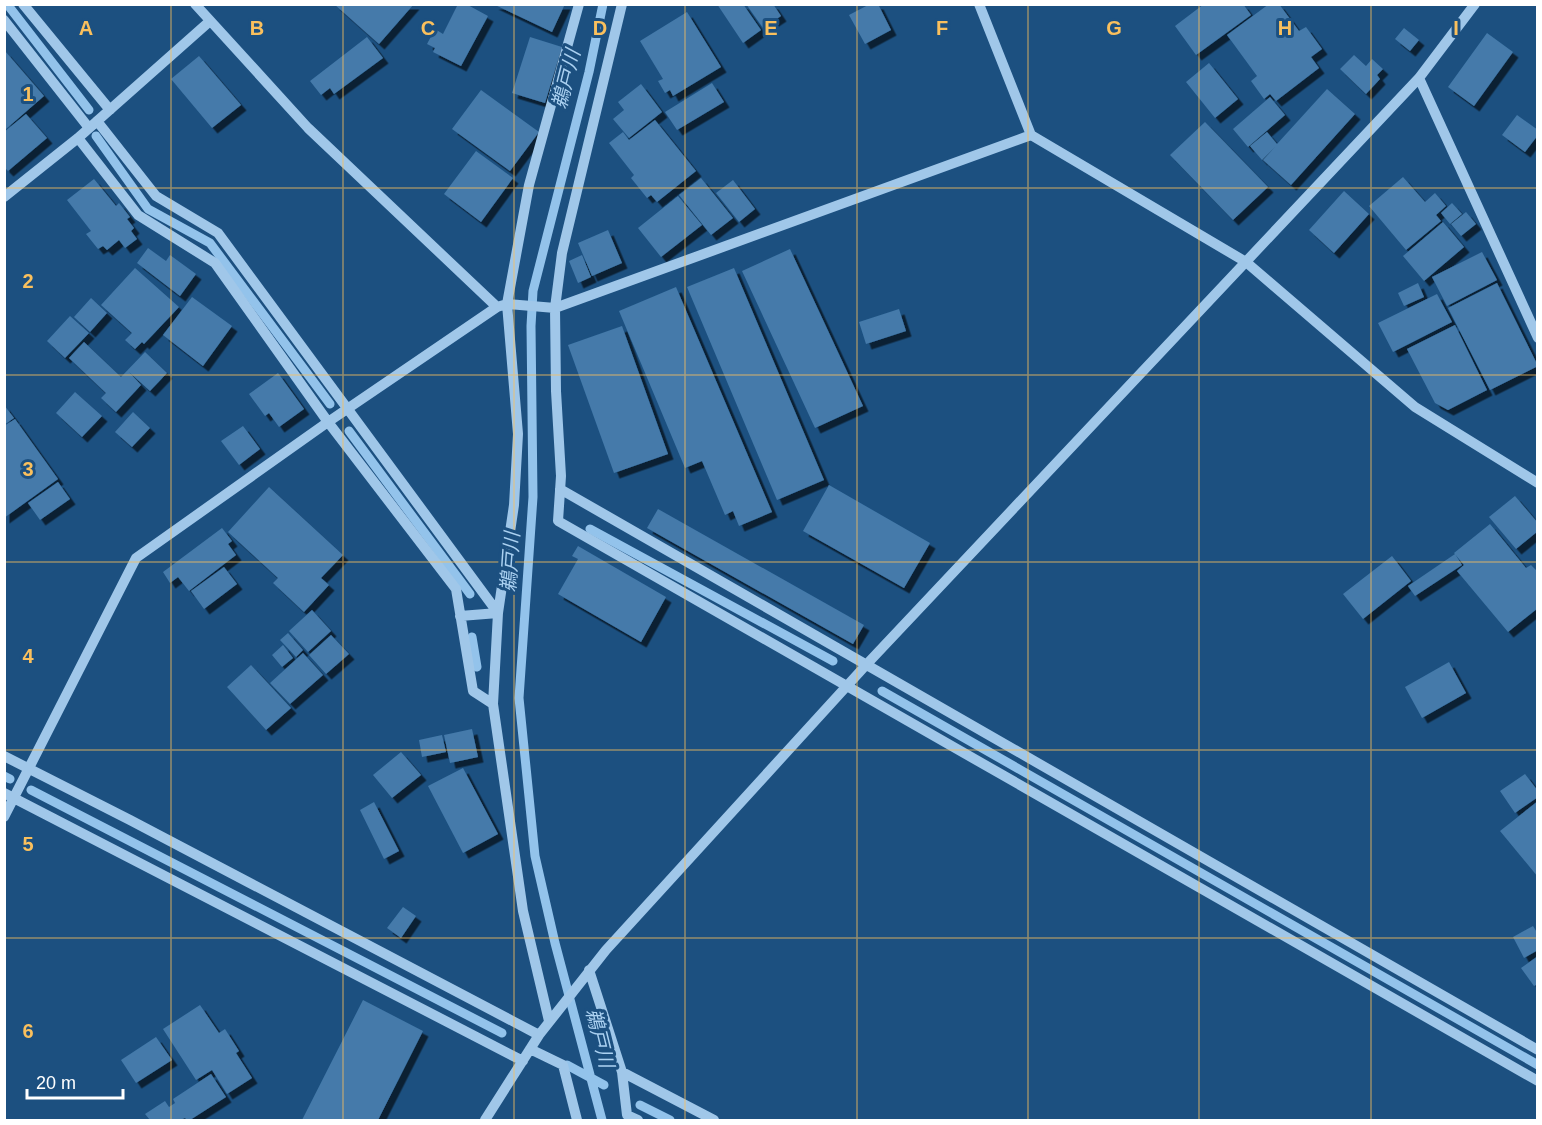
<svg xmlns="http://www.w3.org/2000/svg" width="1542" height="1125" font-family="Helvetica,'Noto Sans JP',sans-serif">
<defs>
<filter id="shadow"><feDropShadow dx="5.5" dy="5.5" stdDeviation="0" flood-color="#0009"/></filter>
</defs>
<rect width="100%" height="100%" fill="#1c5080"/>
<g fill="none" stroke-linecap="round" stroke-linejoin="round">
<!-- stream -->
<path stroke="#93c3eb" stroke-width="9" d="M7,4L89,110
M96,136L148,209L210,243L330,404
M349,431L470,594
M590,529L833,661
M472,637L477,667
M882,691L1538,1065
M4,776L10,779
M31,790L502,1033
M567,1065L604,1085
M640,1105L670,1120
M602,1120L555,943L535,856L519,698L533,497L531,326L533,291L589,72L603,4"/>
</g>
<!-- building -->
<path fill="#447aaa" filter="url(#shadow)" d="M334,4H414L379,44Z
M458,4H466L488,16L461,66L433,52L435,48L427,44L435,29L443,34Z
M493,4H565L552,32Z
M717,4H743L761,30L743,43Z
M746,4H773L781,16L763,28Z
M870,4H878L891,30L865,44L849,15Z
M1204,4H1243L1251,15L1196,55L1175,26Z
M1269,4H1279L1299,31L1306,27L1322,49L1311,57L1319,68L1276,101L1270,94L1264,99L1251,81L1257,76L1227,35Z
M687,12L721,67L673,96L670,90L665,93L658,81L663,79L640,41Z
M1404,28L1419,40L1410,51L1395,39Z
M1487,33L1513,52L1474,106L1448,87Z
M367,37L383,58L334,94L330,88L321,95L310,81Z
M530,37L562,47L545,103L512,93Z
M5,51L44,96L6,129L5,128Z
M1354,55L1366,66L1372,59L1383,69L1377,75L1380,79L1366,94L1340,69Z
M199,56L241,105L212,128L171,79Z
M1209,63L1238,99L1215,118L1186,82Z
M712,83L724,102L677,130L665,112Z
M641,84L662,112L629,138L613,119L624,110L618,102Z
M1327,89L1355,114L1291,185L1263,160L1275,147L1262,160L1250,146L1267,132L1277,144Z
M481,90L539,132L510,171L452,129Z
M1270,97L1285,115L1248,147L1233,129Z
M26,114L47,138L8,171L4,167V132Z
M1517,115L1538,130V135L1525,152L1502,135Z
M655,120L696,171L657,202L651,195L647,198L631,178L634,175L609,143L623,132L629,140Z
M1205,122L1268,187L1233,220L1170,155Z
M476,151L513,178L481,222L444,194Z
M1403,177L1425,202L1435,193L1446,206L1436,215L1441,221L1406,250L1369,206Z
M701,178L733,218L711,235L679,195Z
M94,179L116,206L119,203L130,217L127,219L134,228L131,231L137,239L125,248L119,240L107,250L103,246L98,249L86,234L91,231L67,200Z
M733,180L755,209L739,222L716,193Z
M1344,191L1369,214L1334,253L1309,230Z
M678,196L702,225L661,257L638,228Z
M1452,203L1462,214L1450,224L1441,213Z
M1466,212L1476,224L1461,236L1451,224Z
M1443,222L1464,247L1424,281L1403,256Z
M608,230L622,263L592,276L578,243Z
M148,248L166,261L170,255L196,274L180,296L137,263Z
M790,249L863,406L815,428L742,271Z
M1482,252L1497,280L1447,306L1432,277Z
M582,255L591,277L578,283L569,261Z
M135,268L179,307L144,344L142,342L135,349L125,340L132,333L101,305Z
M734,268L824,480L777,500L687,287Z
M1418,283L1424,297L1404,306L1398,293Z
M1497,283L1538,366L1490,390L1448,308Z
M676,287L772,512L739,526L733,511L725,515L702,461L685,468L619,311Z
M1437,294L1452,322L1393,352L1378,323Z
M192,297L232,326L203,366L163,335Z
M91,298L107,313L90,332L74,317Z
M899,309L906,331L866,344L859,322Z
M70,316L89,333L65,358L47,341Z
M1455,325L1487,390L1448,410L1435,403L1407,349Z
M622,326L668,454L614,473L568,345Z
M84,342L121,377L145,352L167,373L150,391L129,372L141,385L116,412L101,398L106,393L69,358Z
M278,373L304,409L279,427L269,413L265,416L249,394Z
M75,392L102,416L82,437L56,413Z
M4,405L14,418L4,425Z
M133,412L150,428L132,447L115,432Z
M15,419L58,479L4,518V426Z
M243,426L260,449L239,465L221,441Z
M58,482L70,499L40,520L28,503Z
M829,485L930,543L904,588L803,531Z
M269,487L343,555L321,578L329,585L304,612L273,583L278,578L228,532Z
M1515,496L1538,523V531L1516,549L1489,517Z
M658,509L864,625L853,644L647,528Z
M1490,524L1526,568L1531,565L1538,572V608L1508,632L1457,571L1464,565L1454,553Z
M222,528L232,541L228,544L236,555L189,591L178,577L170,583L163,572Z
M578,546L666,597L641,642L558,594L578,559L572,556Z
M1455,554L1462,565L1415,596L1408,586Z
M1392,556L1411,581L1363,619L1343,594Z
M224,567L237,584L204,609L191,591Z
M312,610L331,631L308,652L289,631Z
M288,633L303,650L296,657L280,640Z
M331,635L349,654L326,674L309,655Z
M283,645L293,658L282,667L272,655Z
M303,653L323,675L290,704L270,683Z
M1449,662L1466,693L1422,718L1405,687Z
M251,665L291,708L266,730L227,687Z
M472,729L478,757L450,763L444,735Z
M442,735L446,752L422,757L419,740Z
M401,752L421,775L392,798L373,775Z
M463,768L498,834L463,853L428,786Z
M1525,774L1538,791V797L1515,813L1500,791Z
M1538,801V877L1500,831Z
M374,802L399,851L384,859L360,810Z
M403,907L416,916L401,938L387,928Z
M1533,926L1538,934V950L1524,958L1513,937Z
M1538,956V984L1534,986L1521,968Z
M363,1000L423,1031L378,1120H302Z
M200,1005L219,1033L225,1029L239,1051L236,1053L252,1078L227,1094L212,1070L196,1080L163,1029Z
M156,1037L172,1060L136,1083L121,1060Z
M211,1074L226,1097L190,1120H187L185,1118L180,1120H150L145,1114L165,1101L169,1107L175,1103L173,1099Z"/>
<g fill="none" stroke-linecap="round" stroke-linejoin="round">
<!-- minor -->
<path stroke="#a0c7e9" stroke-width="10" d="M23,4L110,110
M195,4L308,128L497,307
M622,4L562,253L555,308L556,391L561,476L558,521L1538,1081
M979,4L1031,135
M4,20L89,128
M1419,78L1538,338
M97,121L156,196L218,233L498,613
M78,138L138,215L215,263L328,422L456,589L473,691L493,704L523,911L549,1021
M4,197L78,138L210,21
M560,489L1538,1050
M498,613L514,505L518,434L507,304L529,185L579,4
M460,616L498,613L493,704
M4,756L130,820L539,1035
M4,793L523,1061
M4,817L136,558L328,422L497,307L507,304L555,308L1031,135L1246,262L1415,407L1538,483
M589,970L622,1072L714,1120
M530,1049L563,1065L577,1120
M622,1072L627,1115L638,1120
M485,1120L539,1035L606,950L866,665L1419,78L1475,4"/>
</g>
<!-- grid -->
<path fill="none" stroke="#fac05d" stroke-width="1.5" stroke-opacity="0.55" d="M171,4V1120M343,4V1120M514,4V1120M685,4V1120M857,4V1120M1028,4V1120M1199,4V1120M1371,4V1120M4,188H1538M4,375H1538M4,562H1538M4,750H1538M4,938H1538"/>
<g text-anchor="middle" stroke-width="6" stroke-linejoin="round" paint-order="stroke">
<!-- water labels -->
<g font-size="20" font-style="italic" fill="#abd1f1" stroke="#1c5080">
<text transform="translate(566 79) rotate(-76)" y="7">鵜戸川</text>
<text transform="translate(510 562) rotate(-86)" y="7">鵜戸川</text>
<text transform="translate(600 1038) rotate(76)" y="7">鵜戸川</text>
</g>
</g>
<g font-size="20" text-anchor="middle" font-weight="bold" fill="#fac05d" stroke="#1c5080" stroke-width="6" stroke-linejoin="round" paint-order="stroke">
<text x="86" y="35">A</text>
<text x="257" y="35">B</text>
<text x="428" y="35">C</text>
<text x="600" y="35">D</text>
<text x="771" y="35">E</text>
<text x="942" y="35">F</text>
<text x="1114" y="35">G</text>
<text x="1285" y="35">H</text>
<text x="1456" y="35">I</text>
<text x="28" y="101">1</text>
<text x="28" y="288">2</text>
<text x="28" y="476">3</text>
<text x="28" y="663">4</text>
<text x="28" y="851">5</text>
<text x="28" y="1038">6</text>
</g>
<!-- border -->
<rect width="1542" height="1125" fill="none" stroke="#ffffff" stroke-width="12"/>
<!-- scale -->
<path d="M27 1089v9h96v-9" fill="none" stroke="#ffffff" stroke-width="3"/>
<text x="36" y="1089" font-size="18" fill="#ffffff" stroke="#1c5080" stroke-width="4.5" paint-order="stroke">20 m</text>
</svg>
